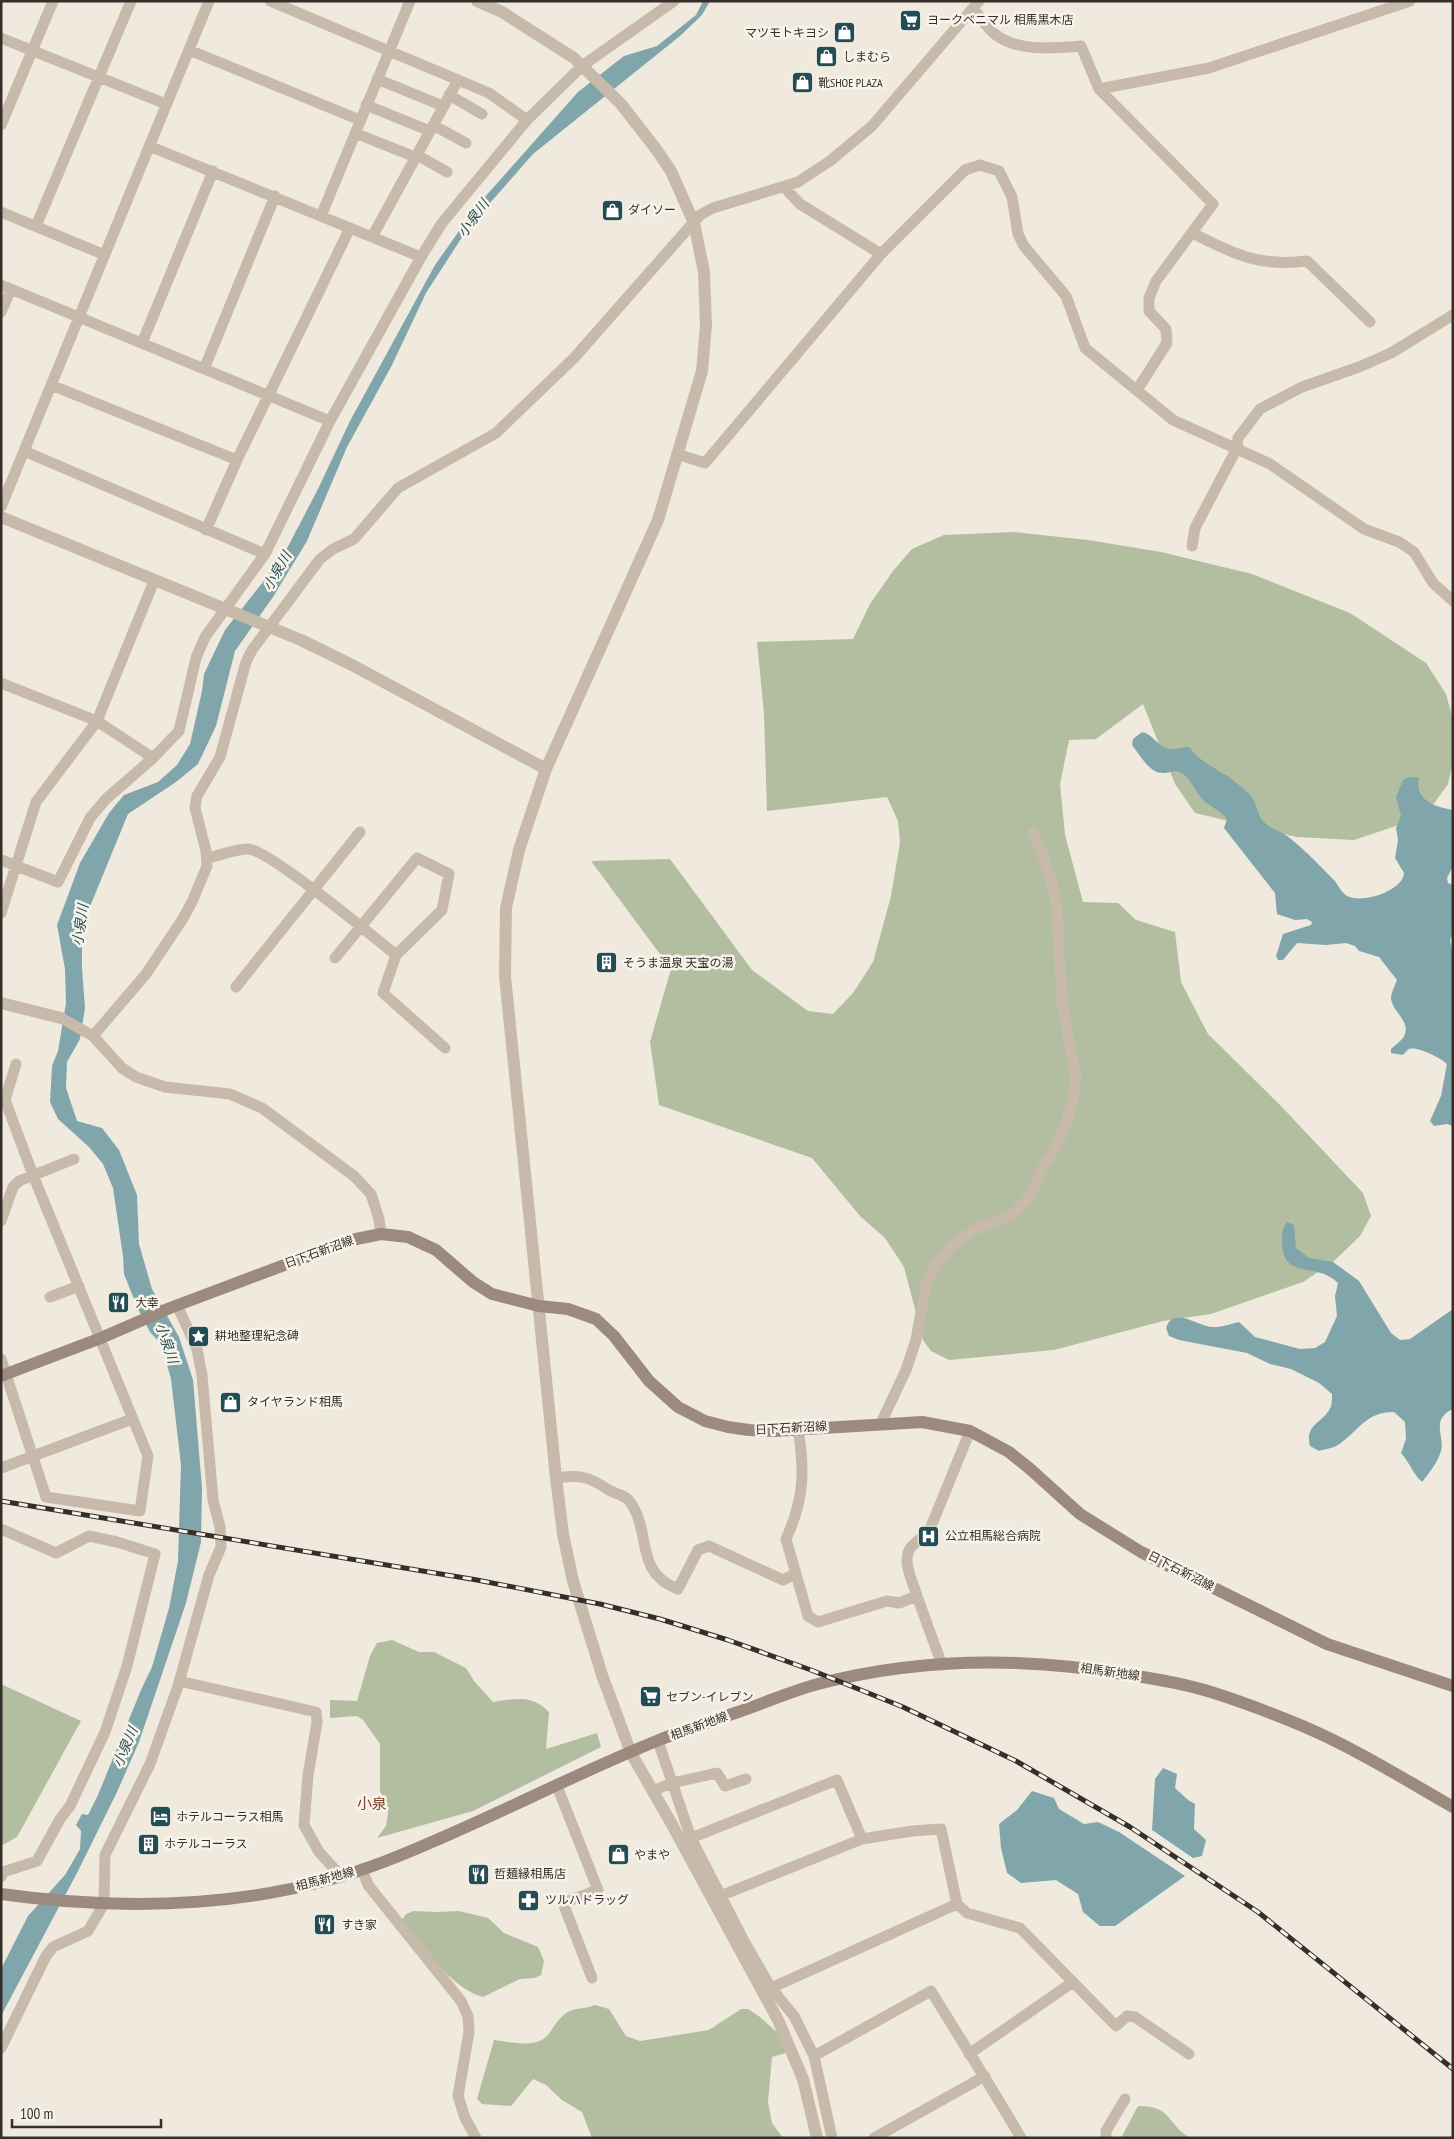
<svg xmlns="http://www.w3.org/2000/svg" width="1454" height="2139" font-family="'PT Sans Narrow','Noto Sans JP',sans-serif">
<rect width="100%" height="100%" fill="#f0e9de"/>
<!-- green -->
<path fill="#b2be9f" d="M1014,532L1088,540L1161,552L1252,574L1350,613L1426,663L1446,694L1453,720V762L1448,784L1427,813L1393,827L1354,840L1296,837L1195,813L1175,784L1143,704L1096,739L1069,740L1060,784L1065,835L1083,902L1118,903L1136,920L1175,932L1181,982L1208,1034L1280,1105L1363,1193L1371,1216L1360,1236L1333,1262L1303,1282L1211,1314L1163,1321L1054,1350L949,1360L931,1351L923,1340L904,1267L885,1238L860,1216L812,1158L659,1105L650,1042L671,969L591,861L670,859L752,970L808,1011L833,1014L853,993L873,962L891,896L900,843L898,821L887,797L767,811L764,714L757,642L853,639L870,604L893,571L912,549L944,535Z
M392,1640L419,1652H434L466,1668L474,1681L493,1702C515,1699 532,1694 549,1712L546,1749L597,1733L601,1747L473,1811L377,1838L386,1826L388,1812L380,1791V1744L363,1720L357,1716L330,1718V1700L357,1701L370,1656L377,1643Z
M1,1684L81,1721L17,1837L1,1846Z
M414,1911L436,1912L459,1911L488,1918L504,1933L538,1947L544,1961L541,1975L535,1978L520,1979L483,1997C450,1988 424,1946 402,1920L406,1914Z
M595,2005L609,2009L626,2036L640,2041L709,2030L741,2009H748L760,2017L783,2038L786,2053L772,2057L768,2102L772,2123L783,2138H592L582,2112L562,2100L546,2085L533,2079L511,2106L482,2104L477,2099L494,2040C510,2042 536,2049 548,2035C554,2027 559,2017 568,2012C577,2007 586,2009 595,2005Z
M1138,2106C1173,2106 1166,2124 1190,2138H1121Z"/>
<!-- water -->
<path fill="#80a6ab" d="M703,1H710L702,15L680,36L533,154L468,228L426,293L392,365L347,447L307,541L273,597L235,651L216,726L198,764L176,782L128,814L82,926V968L85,1008L80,1039L67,1062L66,1088L77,1121L102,1128L119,1150L137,1195L139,1244L152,1289L179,1337L193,1380L202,1488L201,1542L186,1603L139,1742L117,1792L78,1871L1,2016V1969L28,1916L65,1875L80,1849L81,1831L76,1825L82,1814L88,1815L98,1795L141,1690L152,1667L169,1608L178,1561L181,1465L171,1379L161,1344L150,1332L138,1309L124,1274L123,1256L113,1188L103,1164L89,1147L58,1119L50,1102L52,1066L58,1051L66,1003L65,969L57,925L80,863L109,813L124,795L158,782L177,765L190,744L202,691L204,674L225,630L282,558L318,489L350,421L435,265L476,207L578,92L624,56L657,46L696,15Z
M1142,732C1153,734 1158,747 1169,749C1176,750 1183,747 1189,747C1200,763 1219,769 1234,781C1240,786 1249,793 1253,799C1257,806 1258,814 1262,820C1269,829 1283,831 1291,839C1306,851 1321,867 1335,881C1338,886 1342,893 1347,896C1362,904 1403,891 1404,873L1395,858L1398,840L1396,828L1401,816L1396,797L1403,780L1409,777L1419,778C1414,800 1435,807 1453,810V866L1447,878L1448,883L1453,885V930L1450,941L1453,953V1126L1447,1124L1434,1126L1430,1121L1441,1096L1447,1064C1441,1058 1417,1046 1409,1049C1407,1050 1404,1054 1403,1055L1391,1053V1049C1395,1045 1400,1042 1403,1038C1413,1022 1393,1013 1391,999C1391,993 1395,985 1397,980L1379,957L1359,951L1355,946L1346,943L1326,945L1297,943L1283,960H1278L1276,956L1283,934L1311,925L1312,922L1307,919L1295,920L1277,914L1275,893L1224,828L1227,819C1221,811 1211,807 1203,800C1196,793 1192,780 1182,773C1175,769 1170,773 1163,773C1149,773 1140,755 1132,745L1133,739Z
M1287,1222L1294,1225L1296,1248L1309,1258L1333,1262L1359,1281L1391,1333L1400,1340L1410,1339L1453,1309V1409C1430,1419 1445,1437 1441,1451C1438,1462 1429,1473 1422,1482C1413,1474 1410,1463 1401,1453L1406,1439L1405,1422L1394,1412C1365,1412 1359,1431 1338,1445C1333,1448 1325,1449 1319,1451L1310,1446C1304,1423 1325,1423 1331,1406C1332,1403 1332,1398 1332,1394L1319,1383L1291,1369L1270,1364L1247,1353L1179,1340L1169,1336L1166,1328C1173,1306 1196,1325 1211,1327C1220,1328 1230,1324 1239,1322L1255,1337L1300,1349L1315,1348L1325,1342L1337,1316L1335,1296L1338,1283C1316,1261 1284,1281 1282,1244C1282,1234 1281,1229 1287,1222Z
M1163,1768L1177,1774L1175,1788L1188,1800L1195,1804L1194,1829L1206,1840L1202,1856L1193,1858L1152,1830L1155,1779Z
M1032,1791L1054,1798L1059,1809L1084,1824L1098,1822L1119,1832L1185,1876L1115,1926H1100L1083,1912L1078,1894L1056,1880L1021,1883L1007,1873L1001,1848L999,1824L1017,1810Z"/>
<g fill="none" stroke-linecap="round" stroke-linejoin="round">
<!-- minor -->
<path stroke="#c8baab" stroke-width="11" d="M270,1L489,93L527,120
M973,8C980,16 987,29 996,35C1019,52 1054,48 1081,46L1099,89L1213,204L1156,281L1149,298V311L1166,329L1167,343L1137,390
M1,38L166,104
M189,50L360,120
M377,79L443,106
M1099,89L1209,68L1410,1
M449,95L482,114
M366,105L430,131
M1,125L53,1
M433,125L466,143
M355,133L415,157
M149,146L421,257
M417,155L447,172
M785,188L800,204L881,254
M1,212L105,255
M321,216L410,1
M36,226L131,1
M1192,233C1234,254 1258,267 1307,261L1370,322
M372,237L458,80
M1,285L330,421
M1,312L11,289
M142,343L213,171
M204,369L275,196
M51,385L237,460
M24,451L265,554
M677,454L705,463L881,254L965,170L980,165L999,171L1012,197L1018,234L1024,246L1066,296L1085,348L1173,420L1270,464L1364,529L1399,542L1414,552L1433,583L1453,601
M1,507L209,1
M206,530L237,460L350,228
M1192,546L1195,528L1237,448L1238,438L1260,409L1302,387L1359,367L1391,353L1453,315
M1,683L97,721L153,758
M207,858C219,856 235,849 248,849C268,849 374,937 396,955
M1,860L58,882L90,818L106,799L153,758L179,731L196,658L205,637L265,554L330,421L421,257L442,223L527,120L582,66L674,1
M1,913L36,802L97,721L154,581
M335,958L417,858L449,874L442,910L396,955L383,993L445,1048
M236,987L360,832
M61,1018L93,1036L146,974L182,920L192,902L207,866L206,851L195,808L197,796L220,757L246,662L252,650L320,559L333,549L354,539L398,488L496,433L574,358L700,215L713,208L798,182L830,161L872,126L979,1
M93,1036L122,1068L136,1077L165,1087L230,1094L262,1108L354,1176L371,1194L379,1219L381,1234
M1,1099L5,1100L33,1175L148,1456L140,1511L46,1497L1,1359
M5,1100L16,1064
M1,1221L13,1187L19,1181L74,1159
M50,1297L79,1286
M881,1423L906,1370L916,1340L926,1284L936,1264L953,1244L976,1229L1013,1214L1026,1201L1033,1190L1042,1168L1058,1144L1072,1106L1076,1077L1062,1002L1057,909L1052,885L1044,858L1033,833
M798,1429C805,1471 804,1500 786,1539L808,1616L818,1622L887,1601L899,1603L917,1596L942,1665
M1,1468L132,1419
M556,1478C578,1474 590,1477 607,1489C614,1494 625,1494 630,1502C652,1532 634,1573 678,1589L698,1550L709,1546L783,1580L795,1574
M1,1529L56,1553L89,1536L117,1542L155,1554L127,1666L105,1732L70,1806L60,1819L37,1861L3,1872L1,1877
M917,1596C913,1582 900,1559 912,1546C918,1540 925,1536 930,1529L970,1431
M179,1681L316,1712L317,1722L308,1775L304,1825L319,1852L341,1876
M658,1741L691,1838L744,1941L771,1988L794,2016L814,2056L832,2138
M557,1786L598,1890L563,1903L592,1978
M652,1791L672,1783L717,1773L725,1786L746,1779
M691,1838L837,1780L862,1839
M362,1869L368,1885L461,2001L468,2016L469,2032L458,2096L465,2118L476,2138
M720,1896L862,1839L912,1831L941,1829L957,1904L967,1913L1020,1928L1116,2026L1127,2016L1135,2017L1189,2054
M771,1988L957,1904
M1,2048L46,1956L53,1947L88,1931L104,1904L105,1855L150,1764L178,1686L209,1575L221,1547L220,1527L213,1500L202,1375L197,1349L177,1305
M969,2054L1073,1982
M814,2056L931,1991C961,2040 992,2088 1021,2138
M874,2138L985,2076
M1106,2138V2131L1125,2099"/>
<!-- tertiary -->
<path stroke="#c8baab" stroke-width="12" d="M477,1L502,12L574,58L621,104L656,149L671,171L694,223L704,272L706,325L702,371L658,520L546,769L519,850L506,908L505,976L556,1478L563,1534L573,1581L602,1675L631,1753L670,1821L778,2020L803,2079L817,2138
M1,517L301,640L352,665L546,769
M1,1003L61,1018"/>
<!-- secondary -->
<path stroke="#9b8a7d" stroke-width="12" d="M1,1376L101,1338L170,1308L351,1240L381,1234L408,1237L436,1250L473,1282L492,1294L539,1306L568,1309L596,1319L614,1336L649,1381L678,1407L705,1421L728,1427L749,1430L774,1431L922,1422L970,1431L1009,1452L1029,1468L1080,1514L1141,1552L1327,1644L1453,1686
M1,1894C129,1912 265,1908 386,1861C479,1825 567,1777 659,1740C685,1730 712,1721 738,1712C765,1703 791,1691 818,1684C919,1658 1026,1657 1129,1675C1157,1679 1185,1684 1211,1692C1243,1702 1274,1714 1305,1727C1356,1749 1404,1779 1453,1807"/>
<defs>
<path id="rail" d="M1,1501L477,1580L600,1604L660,1619L728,1640L811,1670L903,1707L1016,1761L1130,1827L1258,1912L1453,2069"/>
</defs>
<!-- rail casing -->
<use href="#rail" stroke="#362e2a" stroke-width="5"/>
<!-- rail -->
<use href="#rail" stroke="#f8f3ea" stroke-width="3" stroke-dasharray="9" stroke-linecap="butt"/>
</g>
<!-- icons -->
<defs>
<symbol id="supermarket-square" viewBox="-11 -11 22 22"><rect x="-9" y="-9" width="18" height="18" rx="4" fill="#234d54" stroke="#f8f3ea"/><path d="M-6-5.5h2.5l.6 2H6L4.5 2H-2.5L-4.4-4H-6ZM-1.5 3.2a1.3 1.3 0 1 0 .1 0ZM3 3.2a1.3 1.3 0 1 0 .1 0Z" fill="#fff"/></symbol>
<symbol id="shop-square" viewBox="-11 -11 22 22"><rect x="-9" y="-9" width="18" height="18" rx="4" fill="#234d54" stroke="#f8f3ea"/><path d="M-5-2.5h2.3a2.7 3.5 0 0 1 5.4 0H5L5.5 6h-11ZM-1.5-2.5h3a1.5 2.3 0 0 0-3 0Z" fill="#fff"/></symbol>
<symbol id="building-square" viewBox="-11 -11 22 22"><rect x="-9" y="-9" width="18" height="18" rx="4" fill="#234d54" stroke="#f8f3ea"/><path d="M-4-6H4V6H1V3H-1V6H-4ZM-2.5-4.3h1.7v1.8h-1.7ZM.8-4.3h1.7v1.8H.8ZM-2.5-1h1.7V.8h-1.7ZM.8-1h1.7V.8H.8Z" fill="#fff"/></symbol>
<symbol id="restaurant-square" viewBox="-11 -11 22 22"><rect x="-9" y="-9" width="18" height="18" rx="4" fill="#234d54" stroke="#f8f3ea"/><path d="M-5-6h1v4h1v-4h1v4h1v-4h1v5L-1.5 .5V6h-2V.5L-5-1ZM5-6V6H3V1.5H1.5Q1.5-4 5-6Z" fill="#fff"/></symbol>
<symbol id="sight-square" viewBox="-11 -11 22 22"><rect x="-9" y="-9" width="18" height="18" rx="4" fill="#234d54" stroke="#f8f3ea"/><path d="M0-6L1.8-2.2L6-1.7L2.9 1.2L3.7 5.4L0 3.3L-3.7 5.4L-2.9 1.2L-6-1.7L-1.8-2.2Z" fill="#fff"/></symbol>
<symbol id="hospital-square" viewBox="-11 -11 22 22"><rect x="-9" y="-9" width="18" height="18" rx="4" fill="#234d54" stroke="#f8f3ea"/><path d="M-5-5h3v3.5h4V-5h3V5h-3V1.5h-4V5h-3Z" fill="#fff"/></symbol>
<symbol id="hotel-square" viewBox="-11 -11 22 22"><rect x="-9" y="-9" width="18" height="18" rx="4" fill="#234d54" stroke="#f8f3ea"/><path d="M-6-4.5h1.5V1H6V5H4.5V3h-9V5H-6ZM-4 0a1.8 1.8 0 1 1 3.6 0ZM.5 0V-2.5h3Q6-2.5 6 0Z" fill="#fff"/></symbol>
<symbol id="pharmacy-square" viewBox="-11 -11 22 22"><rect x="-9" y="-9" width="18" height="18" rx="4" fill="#234d54" stroke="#f8f3ea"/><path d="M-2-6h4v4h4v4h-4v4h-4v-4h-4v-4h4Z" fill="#fff"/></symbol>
</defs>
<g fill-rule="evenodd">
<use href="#supermarket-square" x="898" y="8" width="25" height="25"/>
<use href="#shop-square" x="832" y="20" width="25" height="25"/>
<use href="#shop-square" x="814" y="44" width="25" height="25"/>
<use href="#shop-square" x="790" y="70" width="25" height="25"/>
<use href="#shop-square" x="600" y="198" width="25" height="25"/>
<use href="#building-square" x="594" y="950" width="25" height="25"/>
<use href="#restaurant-square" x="106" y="1290" width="25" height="25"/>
<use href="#sight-square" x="186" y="1324" width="25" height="25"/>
<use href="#shop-square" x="218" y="1390" width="25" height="25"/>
<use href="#hospital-square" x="916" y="1524" width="25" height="25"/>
<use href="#supermarket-square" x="638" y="1684" width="25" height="25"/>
<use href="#hotel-square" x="148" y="1804" width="25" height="25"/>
<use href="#building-square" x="136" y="1832" width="25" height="25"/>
<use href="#shop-square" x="606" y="1842" width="25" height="25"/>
<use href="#restaurant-square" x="466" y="1862" width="25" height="25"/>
<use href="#pharmacy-square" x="516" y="1888" width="25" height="25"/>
<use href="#restaurant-square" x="312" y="1912" width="25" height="25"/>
</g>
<g text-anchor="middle" stroke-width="5" stroke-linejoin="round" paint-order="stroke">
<!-- poi labels -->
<g font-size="12" fill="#362e2a" stroke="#f8f3ea" text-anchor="start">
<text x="927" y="24">ヨークベニマル 相馬黒木店</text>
<text x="829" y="37" text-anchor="end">マツモトキヨシ</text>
<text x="843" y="61">しまむら</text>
<text x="818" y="87">靴SHOE PLAZA</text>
<text x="628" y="214">ダイソー</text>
<text x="623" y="967">そうま温泉 天宝の湯</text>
<text x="135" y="1307">大幸</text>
<text x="215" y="1340">耕地整理紀念碑</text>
<text x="247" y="1406">タイヤランド相馬</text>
<text x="945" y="1540">公立相馬総合病院</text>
<text x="666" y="1701">セブン-イレブン</text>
<text x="176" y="1821">ホテルコーラス相馬</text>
<text x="164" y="1848">ホテルコーラス</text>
<text x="634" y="1859">やまや</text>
<text x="494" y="1878">哲麺縁相馬店</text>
<text x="545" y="1904">ツルハドラッグ</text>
<text x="341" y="1929">すき家</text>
</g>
<!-- street labels -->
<g font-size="12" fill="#362e2a" stroke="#f8f3ea">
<text transform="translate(319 1252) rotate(-20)" y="4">日下石新沼線</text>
<text transform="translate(791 1428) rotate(-3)" y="4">日下石新沼線</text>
<text transform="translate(1181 1571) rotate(27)" y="4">日下石新沼線</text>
<text transform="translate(1110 1672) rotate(8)" y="4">相馬新地線</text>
<text transform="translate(699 1726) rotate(-20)" y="4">相馬新地線</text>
<text transform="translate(325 1879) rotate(-15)" y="4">相馬新地線</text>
</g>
<!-- water labels -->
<g font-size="14" font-style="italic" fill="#234d54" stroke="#f8f3ea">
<text transform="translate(473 218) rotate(-54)" y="5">小泉川</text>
<text transform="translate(277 571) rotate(-60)" y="5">小泉川</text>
<text transform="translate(80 925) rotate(-82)" y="5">小泉川</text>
<text transform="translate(167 1343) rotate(71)" y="5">小泉川</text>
<text transform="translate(125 1747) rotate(-67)" y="5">小泉川</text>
</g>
<!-- quarter labels -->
<g font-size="15" fill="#7e4429" stroke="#f8f3ea">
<text x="372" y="1809">小泉</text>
</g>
</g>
<!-- border -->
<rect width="1454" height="2139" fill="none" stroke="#362e2a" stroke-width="5"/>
<!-- scale -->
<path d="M12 2119v8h149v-8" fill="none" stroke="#362e2a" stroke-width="2.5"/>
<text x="20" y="2119" font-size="15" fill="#362e2a" stroke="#f8f3ea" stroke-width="4" paint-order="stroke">100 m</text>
</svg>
